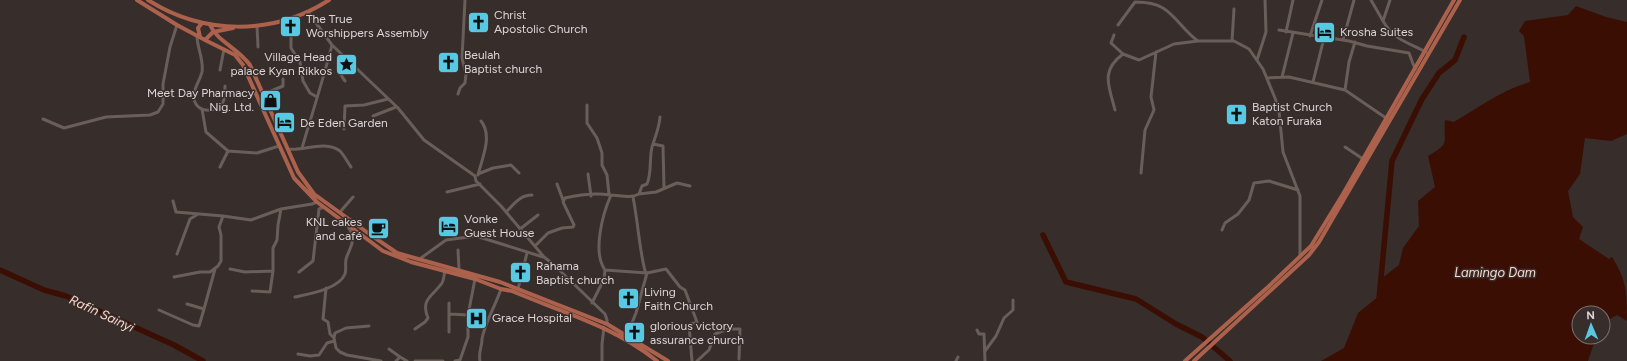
<svg xmlns="http://www.w3.org/2000/svg" width="1627" height="361" font-family="Figtree,sans-serif">
<rect width="100%" height="100%" fill="#372d2a"/>
<!-- water -->
<path fill="#3b0e03" d="M1576,6L1606,17L1627,22V134L1611,141L1585,138L1580,174L1568,191L1573,217L1583,227L1579,239L1609,259L1612,257C1627,281 1627,293 1627,321L1617,315L1603,323V313H1579V337H1596L1588,361H1321L1344,348L1358,313L1379,296L1383,287L1382,278L1399,265L1403,248L1419,226L1418,201L1435,187L1428,156C1451,143 1443,144 1445,120L1454,122C1479,107 1502,90 1530,82L1524,36L1519,31L1525,21L1568,15Z"/>
<g fill="none" stroke-linecap="round" stroke-linejoin="round">
<!-- river -->
<path stroke="#3b0e03" stroke-width="5.5" d="M1043,235L1066,282L1136,299L1176,324L1202,337L1230,361
M0,270L44,290L66,296L174,345L203,361
M1379,299L1392,161L1422,99L1439,73L1455,60L1464,37"/>
<!-- minor -->
<path stroke="#695e5a" stroke-width="3" d="M1371,0L1383,21
M1390,0L1383,21C1394,40 1407,42 1426,52
M308,12L332,45L398,108L424,140L475,176L476,181L501,206L544,257L553,264L605,314L607,320V324
M291,19V48L300,62L303,81L310,93L317,97
M1118,25L1135,2C1144,2 1155,3 1163,8C1176,16 1185,32 1198,41
M257,26L258,47
M1279,30L1349,41L1367,46L1409,53L1415,69
M1286,32L1293,0
M1114,35L1111,43L1123,54L1139,60L1174,44L1198,41H1234L1249,49L1263,69L1275,98L1279,111L1283,152L1300,196V257
M197,36C197,48 204,59 202,72C200,81 192,90 194,99C197,115 221,113 224,99C225,95 225,90 225,86
M1310,36L1322,0
M1343,40L1354,0
M1232,41L1234,9
M1355,42L1349,62L1345,90L1386,118
M344,56C340,69 337,70 345,81
M1257,60L1266,32L1265,0
M220,70L224,49
M1282,77L1293,33
M1267,78L1289,77L1345,90
M1313,82L1324,38
M264,94L283,86V79
M458,94L460,88L465,83L466,74L462,58L465,0
M587,105V123L597,138L602,153V165L607,175L609,194
M202,109L206,132L228,151L257,153L279,146
M1115,110C1109,86 1100,71 1123,54
M373,116L396,107
M43,119L64,128L106,117L150,115L158,112L163,104V84L170,47L177,25
M344,129L345,106L364,105L388,99
M653,144L663,146L664,187
M1345,147L1363,159
M302,148C312,114 323,80 332,45
M288,149C304,151 325,140 340,151C344,155 348,163 351,167
M220,167L228,151
M1141,173L1145,130L1154,110L1151,97L1156,52
M478,174L493,168L511,165L519,173
M588,174L591,196
M478,175C482,158 493,136 481,121
M557,184L563,200
M447,192L480,184
M639,194L656,192L677,183L690,186
M633,197C638,222 639,247 645,271L647,273L666,269L680,287L685,290L697,322L689,325L692,361
M173,201L176,212L223,216L251,220L281,209L312,204L317,202
M340,212L353,197
M506,212C514,204 520,195 532,195
M520,229L538,215
M1222,230L1225,223L1238,214L1249,200L1254,183L1269,181L1298,190
M535,246L548,233L562,228L573,227L574,225L563,202L565,198C578,195 597,193 610,195C620,195 629,199 639,194L642,186L647,184C652,172 649,160 652,147C655,137 659,129 660,117
M458,250L459,269
M177,254L190,219L198,214
M421,258L446,240L476,236L543,257
M230,269L245,272L273,271V248L277,240L278,225L281,209
M605,270L647,273L636,313L627,335
M299,272L313,261L319,209L324,207
M174,277L200,272H210L218,266L221,261V235L219,227L223,216
M326,288L323,319L328,322L330,334L334,338L336,348L340,352L347,355L381,361
M518,289L527,253
M252,291L270,292L273,271
M295,297C309,294 339,289 345,274C347,268 344,262 347,256C352,245 356,237 348,227
M449,303V332
M592,303L604,279L605,270C592,252 603,213 611,195
M187,304L204,309L215,269
M159,310L193,325L199,326L204,309
M450,314L468,315
M415,329L425,322L428,318C420,299 433,296 442,283C444,280 444,274 445,270
M977,330L979,334H984L985,361
M334,338L335,333L346,328L369,326
M389,349L400,357
M985,351L996,336L1004,318L1013,310V300
M298,354L310,356L319,355L327,343L334,341
M396,361L400,357L407,361
M415,361H443
M455,361L460,360L468,337V315L475,279
M480,361C478,352 482,348 482,339C485,322 495,307 501,289
M602,361V344L604,327
M697,361L709,350L715,334L728,329H740L739,359
M956,361L958,357"/>
<!-- major -->
<path stroke="#ac614d" stroke-width="4" d="M137,0L177,25L205,40L213,32L233,28
M148,0C203,35 273,36 329,0
M210,25C217,41 239,49 250,65L298,172L314,194L368,233L397,253L500,282L607,324L668,361
M200,37L198,28L202,23
M205,40L235,55L243,65L294,178L317,202L383,251L411,262L475,279L501,289L512,291C563,313 612,325 657,361
M1185,361L1268,287L1311,246L1343,194L1454,0
M1194,361L1309,255L1319,242L1460,0"/>
</g>
<!-- icons -->
<defs>
<symbol id="church-square" viewBox="-11 -11 22 22"><rect x="-9" y="-9" width="18" height="18" rx="4" fill="#58c9e3" stroke="#372d2a"/><path d="M-1.2-6h2.4v3.5h3.3v2.4h-3.3V6h-2.4V-.1h-3.3v-2.4h3.3Z" fill="#111"/></symbol>
<symbol id="hotel-square" viewBox="-11 -11 22 22"><rect x="-9" y="-9" width="18" height="18" rx="4" fill="#58c9e3" stroke="#372d2a"/><path d="M-6-4.5h1.5V1H6V5H4.5V3h-9V5H-6ZM-4 0a1.8 1.8 0 1 1 3.6 0ZM.5 0V-2.5h3Q6-2.5 6 0Z" fill="#111"/></symbol>
<symbol id="sight-square" viewBox="-11 -11 22 22"><rect x="-9" y="-9" width="18" height="18" rx="4" fill="#58c9e3" stroke="#372d2a"/><path d="M0-6L1.8-2.2L6-1.7L2.9 1.2L3.7 5.4L0 3.3L-3.7 5.4L-2.9 1.2L-6-1.7L-1.8-2.2Z" fill="#111"/></symbol>
<symbol id="shop-square" viewBox="-11 -11 22 22"><rect x="-9" y="-9" width="18" height="18" rx="4" fill="#58c9e3" stroke="#372d2a"/><path d="M-5-2.5h2.3a2.7 3.5 0 0 1 5.4 0H5L5.5 6h-11ZM-1.5-2.5h3a1.5 2.3 0 0 0-3 0Z" fill="#111"/></symbol>
<symbol id="cafe-square" viewBox="-11 -11 22 22"><rect x="-9" y="-9" width="18" height="18" rx="4" fill="#58c9e3" stroke="#372d2a"/><path d="M-5.5-4.5H6V0H3Q3 3.5 0 3.5H-2.5Q-5.5 3.5-5.5 0ZM3-3.2v2h1.7v-2ZM-6 4.5H4V6H-6Z" fill="#111"/></symbol>
<symbol id="hospital-square" viewBox="-11 -11 22 22"><rect x="-9" y="-9" width="18" height="18" rx="4" fill="#58c9e3" stroke="#372d2a"/><path d="M-5-5h3v3.5h4V-5h3V5h-3V1.5h-4V5h-3Z" fill="#111"/></symbol>
</defs>
<g fill-rule="evenodd">
<use href="#church-square" x="466" y="10" width="25" height="25"/>
<use href="#church-square" x="278" y="14" width="25" height="25"/>
<use href="#hotel-square" x="1312" y="20" width="25" height="25"/>
<use href="#church-square" x="436" y="50" width="25" height="25"/>
<use href="#sight-square" x="334" y="52" width="25" height="25"/>
<use href="#shop-square" x="258" y="88" width="25" height="25"/>
<use href="#church-square" x="1224" y="102" width="25" height="25"/>
<use href="#hotel-square" x="272" y="110" width="25" height="25"/>
<use href="#hotel-square" x="436" y="214" width="25" height="25"/>
<use href="#cafe-square" x="366" y="216" width="25" height="25"/>
<use href="#church-square" x="508" y="260" width="25" height="25"/>
<use href="#church-square" x="616" y="286" width="25" height="25"/>
<use href="#hospital-square" x="464" y="306" width="25" height="25"/>
<use href="#church-square" x="622" y="320" width="25" height="25"/>
</g>
<g text-anchor="middle" stroke-width="3" stroke-linejoin="round" paint-order="stroke">
<!-- poi labels -->
<g font-size="12" fill="#ddd6d5" stroke="#372d2a" text-anchor="start">
<text x="494" y="19">Christ<tspan x="494" dy="14">Apostolic Church</tspan></text>
<text x="306" y="23">The True<tspan x="306" dy="14">Worshippers Assembly</tspan></text>
<text x="1340" y="36">Krosha Suites</text>
<text x="464" y="59">Beulah<tspan x="464" dy="14">Baptist church</tspan></text>
<text x="332" y="61" text-anchor="end">Village Head<tspan x="332" dy="14">palace Kyan Rikkos</tspan></text>
<text x="254" y="97" text-anchor="end">Meet Day Pharmacy<tspan x="254" dy="14">Nig. Ltd.</tspan></text>
<text x="1252" y="111">Baptist Church<tspan x="1252" dy="14">Katon Furaka</tspan></text>
<text x="300" y="127">De Eden Garden</text>
<text x="464" y="223">Vonke<tspan x="464" dy="14">Guest House</tspan></text>
<text x="362" y="226" text-anchor="end">KNL cakes<tspan x="362" dy="14">and café</tspan></text>
<text x="536" y="270">Rahama<tspan x="536" dy="14">Baptist church</tspan></text>
<text x="644" y="296">Living<tspan x="644" dy="14">Faith Church</tspan></text>
<text x="492" y="322">Grace Hospital</text>
<text x="650" y="330">glorious victory<tspan x="650" dy="14">assurance church</tspan></text>
</g>
<!-- water labels -->
<g font-size="13" font-style="italic" fill="#fbd8ce" stroke="#372d2a">
<text x="1495" y="277">Lamingo Dam</text>
<text transform="translate(102 313) rotate(25)" y="5">Rafin Sainyi</text>
</g>
</g>
<!-- north arrow -->
<g transform="translate(1591 325) rotate(358)"><circle r="19" fill="#372d2a" stroke="#79716e"/>
<path d="M0-3L7 15L0 10L-7 15Z" fill="#58c9e3"/>
<text y="-6" font-size="11" font-weight="bold" text-anchor="middle" fill="#ddd6d5">N</text>
</g>
</svg>
